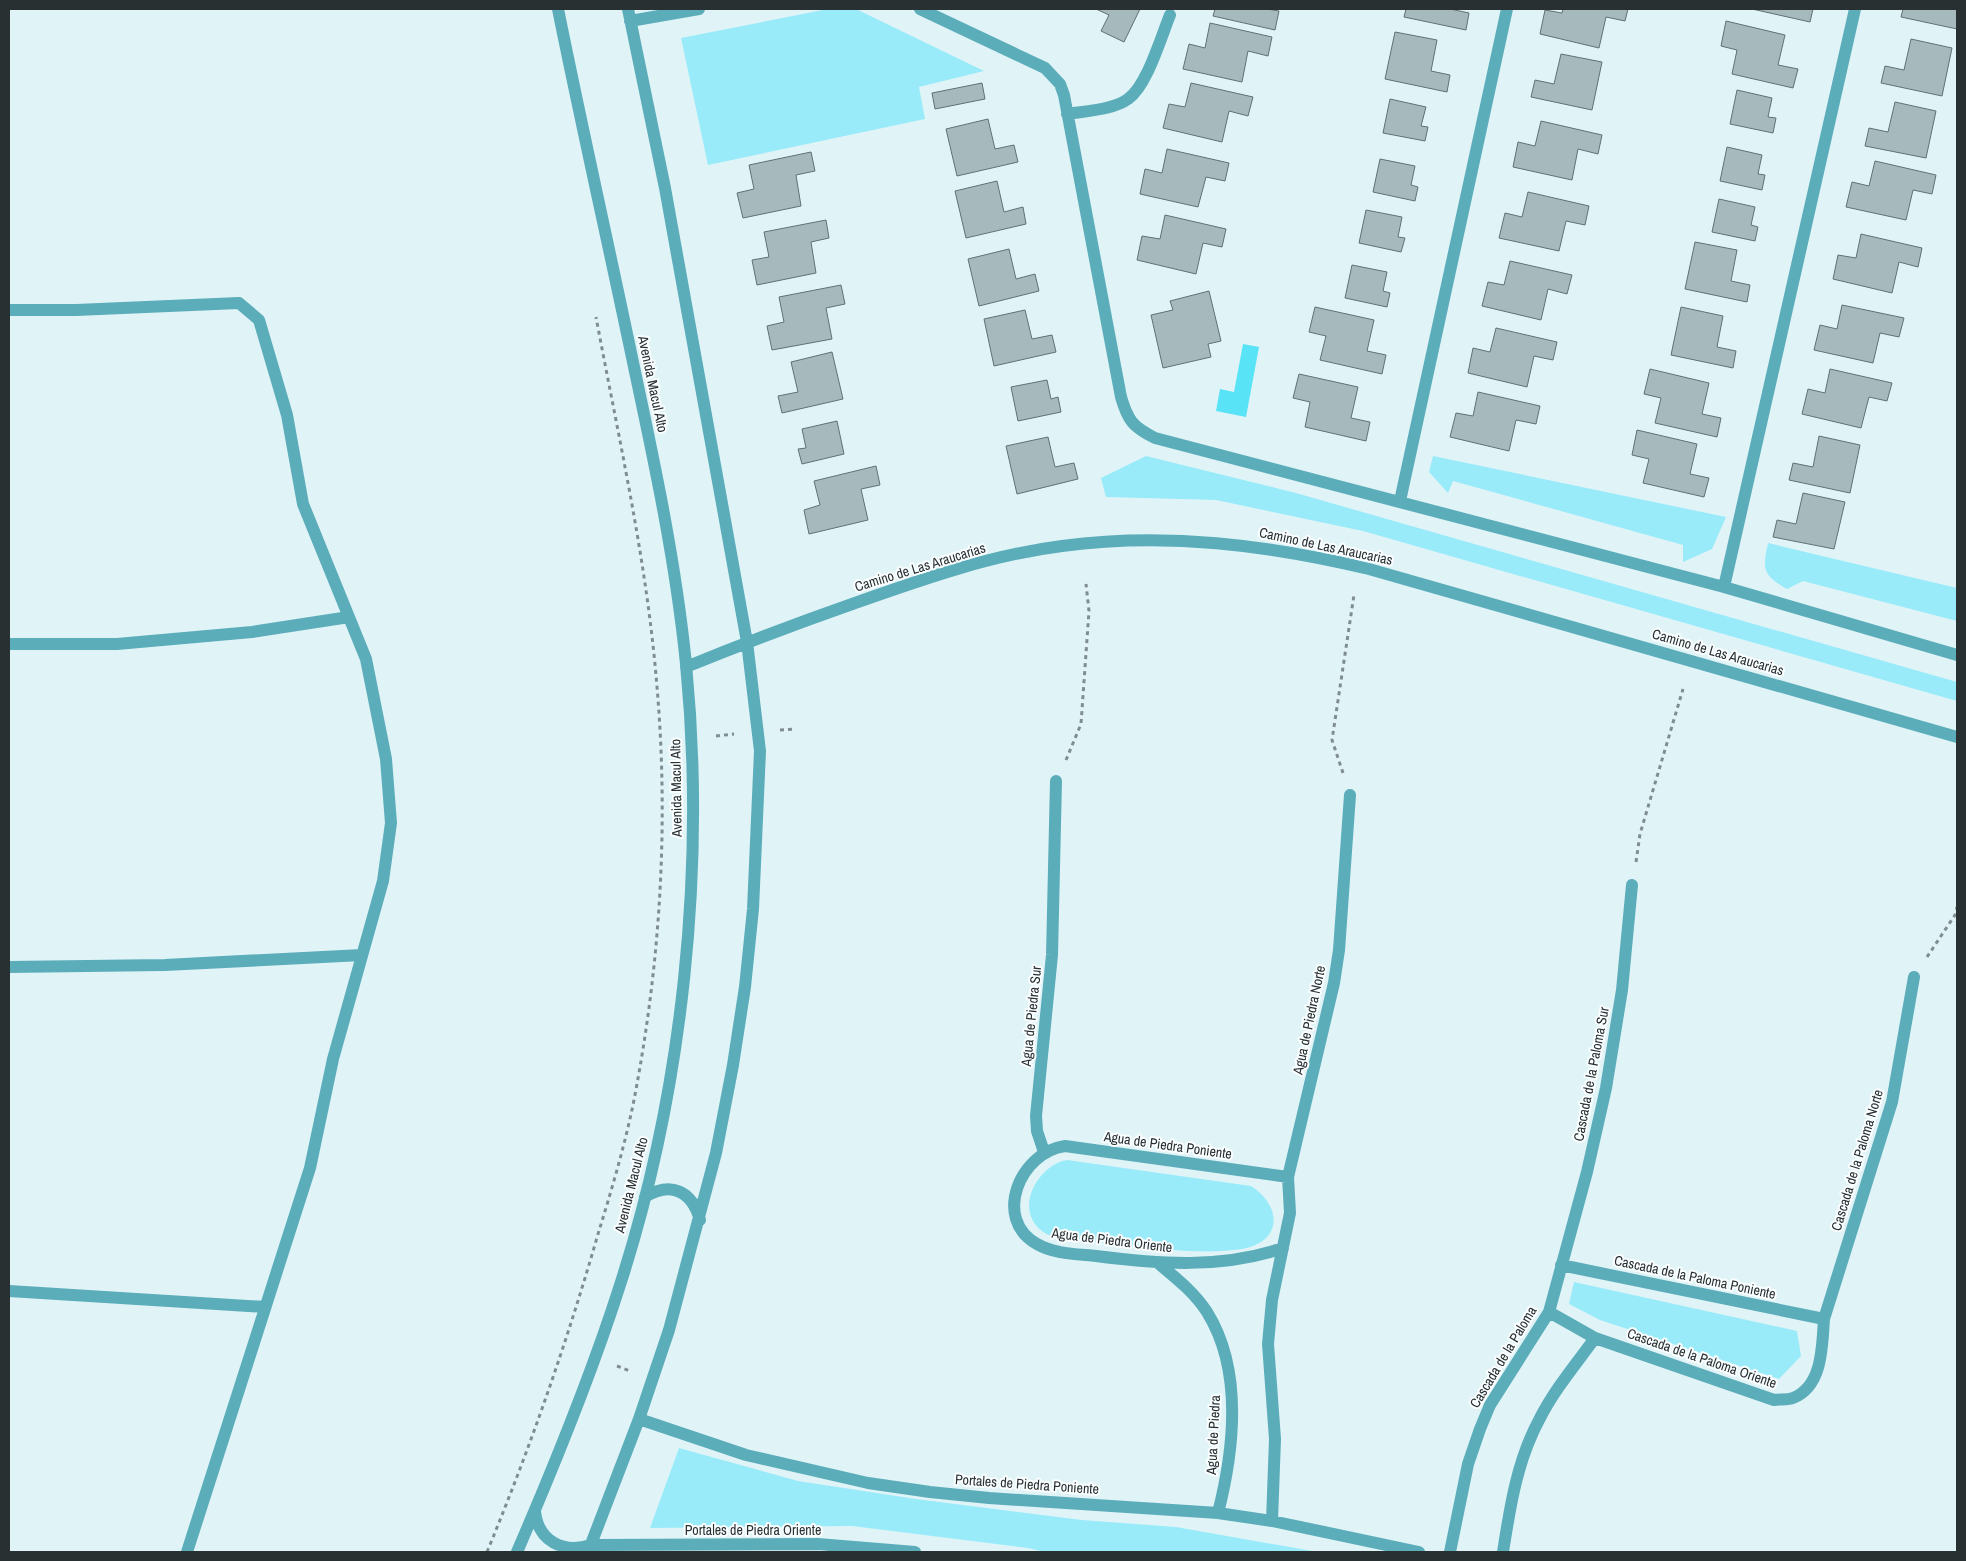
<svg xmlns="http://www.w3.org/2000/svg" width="1966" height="1561" font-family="'Archivo Narrow',sans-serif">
<rect width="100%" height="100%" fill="#e0f4f8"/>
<!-- green -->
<path fill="#99ebf9" d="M828,9H856L984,71L919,87L925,119L708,165L681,38Z
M1146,456L1296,493L1957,682V701L1363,531L1216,500L1106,497L1101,478Z
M1433,456L1726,517L1712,549L1683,562V545L1453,481L1448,493L1429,472Z
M1768,543L1957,588V621L1803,581L1787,589C1763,575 1762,570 1768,543Z
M1067,1160L1251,1186C1282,1206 1283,1242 1242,1249C1191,1257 1116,1243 1064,1238C1056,1237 1048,1236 1042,1231C1013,1209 1038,1165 1067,1160Z
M1574,1282L1797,1331L1801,1356L1779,1379L1600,1320L1569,1304Z
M679,1448L798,1481L916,1499L1082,1520L1176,1527L1318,1552H1045L1028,1548L852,1526L650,1528Z"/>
<!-- water -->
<path fill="#58e3f7" d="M1243,344L1259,347L1246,417L1216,411L1220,389L1234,392Z"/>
<!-- building -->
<path fill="#a6babd" stroke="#5f7174" d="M1096,9H1140L1124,42L1101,31L1109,15Z
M1215,9H1267L1279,11L1275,30L1213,16Z
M1406,9H1450L1469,13L1466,30L1404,17Z
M1563,9H1628L1625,21L1606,17L1599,48L1540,34L1545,10L1562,13Z
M1752,9H1813L1810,22Z
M1903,9H1957V29L1901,17Z
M1726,21L1785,35L1778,65L1798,69L1793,88L1732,74L1737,50L1721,46Z
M1210,23L1272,37L1268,56L1248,51L1242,82L1183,69L1189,44L1205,48Z
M1395,32L1437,40L1431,71L1450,75L1447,92L1385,79Z
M1911,39L1952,48L1942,96L1881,83L1885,66L1904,70Z
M1561,54L1602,62L1592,110L1531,97L1535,80L1554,84Z
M982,83L985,99L935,109L932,93Z
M1191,83L1253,97L1248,116L1229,111L1222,142L1163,128L1169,104L1185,107Z
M1737,90L1772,98L1768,117L1776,118L1773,133L1730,124Z
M1390,99L1426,107L1421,126L1428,127L1425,141L1383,133Z
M1895,102L1936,111L1926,158L1865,146L1869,128L1888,132Z
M988,119L995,149L1014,145L1018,162L957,176L946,129Z
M1541,121L1602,135L1598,154L1578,149L1572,180L1513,167L1518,142L1535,146Z
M1727,147L1762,155L1758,174L1765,175L1762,190L1720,181Z
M1167,149L1229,163L1225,181L1206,177L1198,207L1140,194L1145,169L1162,173Z
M811,152L815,171L796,175L801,206L743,218L737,193L754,189L749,165Z
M1380,159L1415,166L1411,185L1418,187L1415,201L1373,192Z
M1875,161L1936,175L1932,194L1913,190L1906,220L1846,207L1852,182L1869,186Z
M997,181L1004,212L1023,207L1026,224L966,238L955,191Z
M1528,192L1589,206L1585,225L1566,221L1559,251L1499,238L1505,213L1522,217Z
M1719,199L1755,207L1751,225L1758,227L1755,241L1712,232Z
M1366,210L1402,217L1398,237L1405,238L1401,252L1359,243Z
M1165,215L1226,229L1222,247L1203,243L1196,274L1137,260L1142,236L1160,239Z
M826,220L829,238L811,242L816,273L757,285L752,260L769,257L764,232Z
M1861,234L1922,248L1918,267L1899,262L1892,293L1833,279L1838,255L1856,258Z
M1695,242L1737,250L1731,281L1750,285L1747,302L1685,289Z
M1009,249L1016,279L1035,274L1039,291L979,306L968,259Z
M1510,261L1572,275L1567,294L1548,289L1541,320L1482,306L1488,282L1504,285Z
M1352,265L1387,272L1383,291L1390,293L1387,307L1345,298Z
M841,285L845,304L826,308L832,339L772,350L767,326L784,322L779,297Z
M1209,291L1221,341L1208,344L1211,357L1163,368L1151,315L1173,310L1170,301Z
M1842,305L1904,318L1899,337L1880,333L1873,363L1814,350L1820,325L1837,329Z
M1315,307L1374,320L1367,351L1386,355L1382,374L1320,360L1326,336L1309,332Z
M1681,307L1723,316L1717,347L1736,351L1733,368L1671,355Z
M1025,310L1032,339L1052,335L1056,352L994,366L984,319Z
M1496,328L1557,342L1553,360L1534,356L1527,387L1468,373L1473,348L1490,352Z
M832,352L843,399L782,413L778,396L798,392L791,362Z
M1650,369L1709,383L1702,414L1721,418L1717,437L1655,423L1661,398L1644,394Z
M1830,369L1892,383L1887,401L1869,397L1861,428L1802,414L1808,389L1825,393Z
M1299,374L1358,387L1351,418L1370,422L1366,441L1305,427L1310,402L1293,398Z
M1047,380L1051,399L1058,397L1061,412L1018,421L1011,387Z
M1478,392L1540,406L1536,424L1516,420L1509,451L1450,437L1456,413L1473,416Z
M837,421L844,454L802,464L798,449L806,448L802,429Z
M1637,430L1697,444L1690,474L1709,478L1704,497L1643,483L1649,459L1632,455Z
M1819,436L1860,445L1850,493L1789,480L1793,463L1813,467Z
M1048,437L1055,467L1074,463L1078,479L1017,494L1006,446Z
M876,466L880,485L861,489L868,520L809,534L804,510L820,505L814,481Z
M1803,493L1845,502L1834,549L1773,537L1777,520L1796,524Z"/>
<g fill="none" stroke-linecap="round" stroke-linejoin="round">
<!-- path -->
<path stroke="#808d90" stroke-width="3" stroke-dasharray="4 4" stroke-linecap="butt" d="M780,730L795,729
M716,736L734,734
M1066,760L1081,724L1089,611L1086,584
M1343,773L1332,740L1354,595
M1636,862L1640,834L1683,689
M1927,957L1955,915L1957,907
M617,1366L630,1371
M487,1552C530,1448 567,1342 598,1234C611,1192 624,1148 633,1105C660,968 669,827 657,687C647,562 619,440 596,317"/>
<!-- minor -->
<path stroke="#5cadba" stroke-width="12" d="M920,9L1045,68L1060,84L1064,95L1121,397C1128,421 1133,427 1155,438L1724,587L1957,655
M630,21L699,9
M1067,114C1085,111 1113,110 1128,99C1147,86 1161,37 1170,15
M9,310H76L239,303L259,320L287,415L303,504L366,659L386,759L391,823L383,881L333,1059L310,1168L187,1552
M1400,501L1507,9
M1724,587L1855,9
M9,644H117L252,632L349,617
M686,667C742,644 798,623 855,603C923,579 991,555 1062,546C1166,532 1268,545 1369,569L1957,737
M9,967L165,965L362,955
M1044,1152L1037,1131L1036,1116L1052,955L1056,781
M645,1197C671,1181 692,1191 700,1220
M1283,1248C1222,1269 1159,1264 1096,1256C1077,1254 1054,1254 1037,1244C992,1219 1020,1152 1065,1146L1288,1177
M1158,1263C1176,1278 1194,1292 1207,1312C1243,1370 1234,1450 1218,1513
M1561,1265L1824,1319
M9,1291L265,1307
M1549,1312L1595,1338L1774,1400C1780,1399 1788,1400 1793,1398C1823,1386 1822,1346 1824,1319L1892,1102L1914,977
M639,1419L746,1455L868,1483L930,1492L989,1498L1218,1513L1272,1521L1419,1552
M535,1511C538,1541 563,1554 591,1545L818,1544L915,1552
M1272,1521L1275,1439L1268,1344L1272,1300L1290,1213L1288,1177L1334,983L1339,950L1350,795
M517,1552C555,1464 591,1376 620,1285C683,1090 706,868 686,664C676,564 655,465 634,367C609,247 582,128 558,9
M588,1552L639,1419L669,1330L716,1153L733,1065L745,987L753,909L760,751L747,642L665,188L628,9
M1450,1552L1468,1464L1480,1429L1490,1405L1549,1312L1587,1172L1606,1088L1622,990L1632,885
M1503,1552C1510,1507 1517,1461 1539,1420C1554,1390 1576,1364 1595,1338"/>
</g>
<g text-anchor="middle" stroke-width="4" stroke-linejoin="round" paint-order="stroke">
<!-- street labels -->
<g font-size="14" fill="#293032" stroke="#fafeff">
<text transform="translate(653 384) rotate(78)" y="5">Avenida Macul Alto</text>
<text transform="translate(1326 546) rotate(12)" y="5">Camino de Las Araucarias</text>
<text transform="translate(920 567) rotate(-17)" y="5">Camino de Las Araucarias</text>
<text transform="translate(1718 652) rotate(16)" y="5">Camino de Las Araucarias</text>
<text transform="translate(676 788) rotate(-91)" y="5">Avenida Macul Alto</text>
<text transform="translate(1031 1016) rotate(-84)" y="5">Agua de Piedra Sur</text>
<text transform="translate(1309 1020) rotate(-78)" y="5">Agua de Piedra Norte</text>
<text transform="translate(1591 1074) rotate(-79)" y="5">Cascada de la Paloma Sur</text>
<text transform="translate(1168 1145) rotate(8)" y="5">Agua de Piedra Poniente</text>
<text transform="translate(1857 1160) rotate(-73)" y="5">Cascada de la Paloma Norte</text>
<text transform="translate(631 1185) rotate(-76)" y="5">Avenida Macul Alto</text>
<text transform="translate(1112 1240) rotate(7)" y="5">Agua de Piedra Oriente</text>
<text transform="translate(1695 1277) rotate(12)" y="5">Cascada de la Paloma Poniente</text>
<text transform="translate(1503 1357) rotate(-59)" y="5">Cascada de la Paloma</text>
<text transform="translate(1702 1358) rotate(19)" y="5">Cascada de la Paloma Oriente</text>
<text transform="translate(1213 1435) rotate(-87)" y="5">Agua de Piedra</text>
<text transform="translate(1027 1484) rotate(4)" y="5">Portales de Piedra Poniente</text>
<text x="753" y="1535">Portales de Piedra Oriente</text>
</g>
</g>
<!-- border -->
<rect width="1966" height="1561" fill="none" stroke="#293032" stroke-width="20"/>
</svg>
